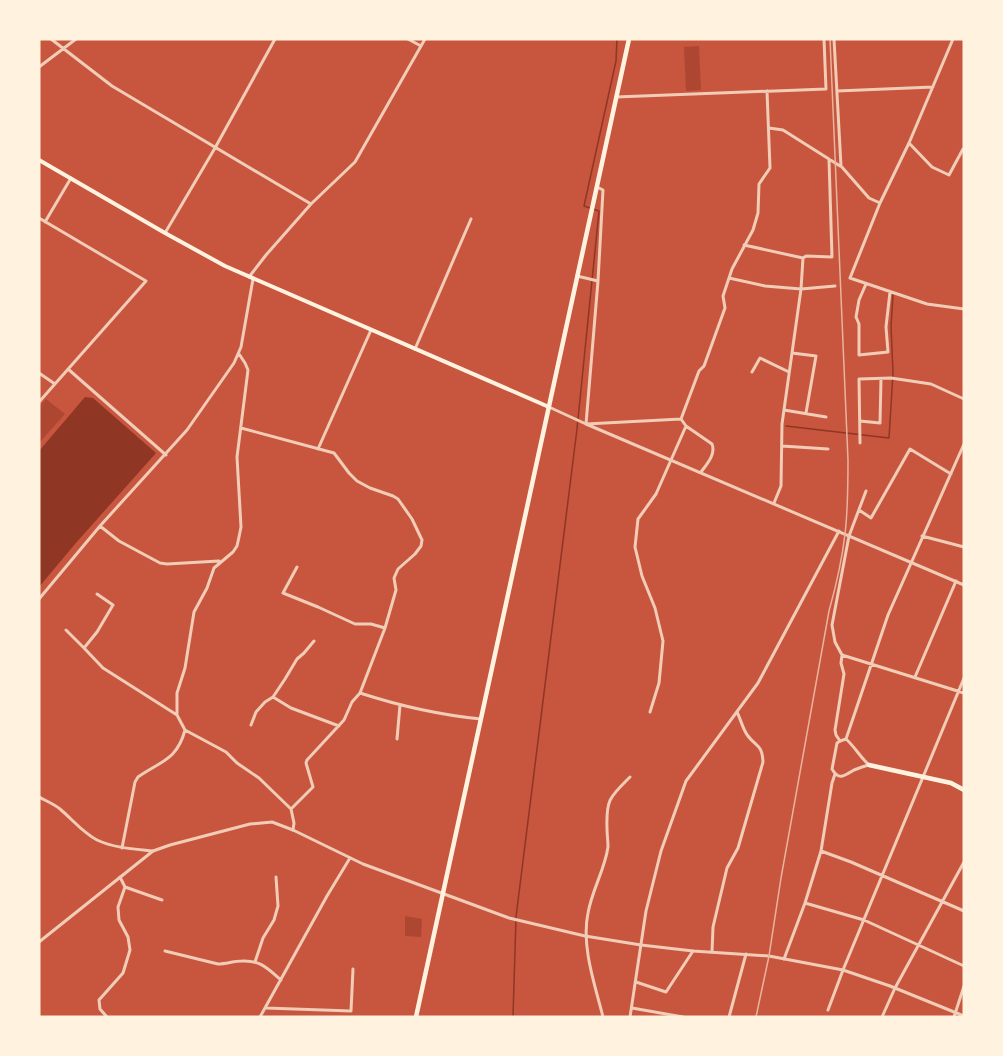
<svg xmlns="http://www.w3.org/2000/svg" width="1003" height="1056" font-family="'Noto Serif',serif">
<rect width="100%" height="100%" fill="#c8553d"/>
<!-- green -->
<path fill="#ae4732" d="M699,46L701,90L686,91L684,47Z
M46,399L65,414L39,443V407Z
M405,916L422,919L421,937L405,936Z"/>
<!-- water -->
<path fill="#8f3625" d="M85,397L93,398L156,453L75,544L39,587V451Z"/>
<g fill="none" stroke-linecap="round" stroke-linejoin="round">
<!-- stream -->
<path stroke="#8f3625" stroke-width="1.5" d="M786,426L889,438L893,373L891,326L893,295
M513,1017L516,917L577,429L599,211L584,206L616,61L617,39"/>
<!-- minor -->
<path stroke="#f1ccb7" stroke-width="3" d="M51,39L112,86L311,204
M408,39L421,46
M834,39L841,166L869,198L880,203
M953,39L909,143L880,203L850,278L927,304L964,309
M39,67L76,39
M837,91L933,87
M616,97L826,89L824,39
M769,128L783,130L840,166
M909,143L932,167L949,175L963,149H964
M597,187L603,190L598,281L586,424L681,419L686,426L712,444C716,454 707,464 701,472
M39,218L146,281L39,402
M45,222L71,178
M165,233L215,148L275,39
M744,245L803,258L801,289L782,424L781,486L774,503
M803,258L806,256L832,257L829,159
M577,276L598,281
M249,277L266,255L311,204L355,162L425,39
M729,278L765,286L801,289L835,286
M866,284L859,300L856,317L859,324V355L888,352L886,327L890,292
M415,349L471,219
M792,353L816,356L806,413
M68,369L166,455
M752,372L760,358L789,372
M39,373L55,384
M784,410L826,417
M681,419L699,371L704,366L725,308L723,296L732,269L753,230L758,213L759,184L770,168L767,91
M860,421L880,423L881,379
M241,428L334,453L349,473L357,481L370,488L393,496L398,499L412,519L422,540L421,546L415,554L398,569L394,578L396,590L385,628L360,693L352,702L344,720L307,760L306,763L313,787L291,809
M860,443L859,379L891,378L931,384L964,399
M782,446L828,449
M318,449L371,330
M866,491L849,536L832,625L835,642L842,655L964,693
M859,510L871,518L910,449L951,474
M100,526L119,541L160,563L167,564L219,561
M922,536L964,547
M297,567L283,593L318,607L355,624H371L385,628
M39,599L100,526L187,430L234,363L241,347L253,279
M66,630L84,648L97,632L113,605L97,594
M84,648L103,668L177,715L185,730L226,752L237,763L259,778L291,809L294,823L293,830
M915,677L956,581
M360,693C400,706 440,715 481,719
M273,697L291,708L339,726
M650,712L659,683L663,641L655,608L642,576L635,547L638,519L656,494L686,426
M177,715V693L185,668L194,612L207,588L214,568L233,552L237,546L239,537L241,527L237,457L248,370L245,363L239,354
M251,725L256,712L265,702L273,697L285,679L297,659L304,653L314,641
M397,739L400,705
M846,739L888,615L964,444
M840,741L836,735L835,730L844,674L841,663L842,655
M39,797C46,801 54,804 60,809C72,819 82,832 97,840C114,848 134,849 153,851
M122,848L135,782L138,777C161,761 177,760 185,730
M821,851L851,862L964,911
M125,887L162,900
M805,903L864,920L964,966
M165,951L218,964C226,964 234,961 242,961C261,960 268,969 281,980
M712,952L713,927L727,868L738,848L763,762C762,744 757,748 748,736C743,730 741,720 737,712
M784,959L805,903L821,851L832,783L835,774
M255,962L263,938L274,920L278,906L276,877
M636,982L666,992L693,951
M895,988L964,862
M266,1008L351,1011L353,969
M632,1008L683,1017
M828,1010L843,970L964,678
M107,1017L100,1009L99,1000L123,973L130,950L128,937L119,920L118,907L125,887L120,877
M260,1017L327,896L350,858
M603,1017C595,985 581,946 588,913C592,890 605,869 608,847C608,841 607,834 607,828C606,799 610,797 630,777
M630,1017L646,911L661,851L686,781L758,683L839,531
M729,1017L746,954
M954,1017L964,986"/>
<!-- tertiary -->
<path stroke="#f1ccb7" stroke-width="3" d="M549,407L586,424L964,585
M846,739C855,747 860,757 869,765C864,766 859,768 854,770C844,776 839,781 832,769L837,743L840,741Z
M39,942L153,851L170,845L250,824L272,822L293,830L363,864L509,918L585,936L641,945L693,951L769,956L843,970L890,986L964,1016
M882,1017L895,988"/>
<!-- secondary -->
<path stroke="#fff3e0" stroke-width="4" d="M39,160L165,233L225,266L549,407"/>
<!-- primary -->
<path stroke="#fff3e0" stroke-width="4.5" d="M869,765L951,783L964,790"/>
<!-- trunk -->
<path stroke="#fff3e0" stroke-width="4.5" d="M416,1017L629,39"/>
<!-- rail -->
<path stroke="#e9b49f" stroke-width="1.5" d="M756,1017L769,956L781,878L829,611C836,586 842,560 845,534C848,509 848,484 848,460L830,39"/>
</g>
<!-- border -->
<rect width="1003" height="1056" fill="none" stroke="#fff3e0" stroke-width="81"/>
</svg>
